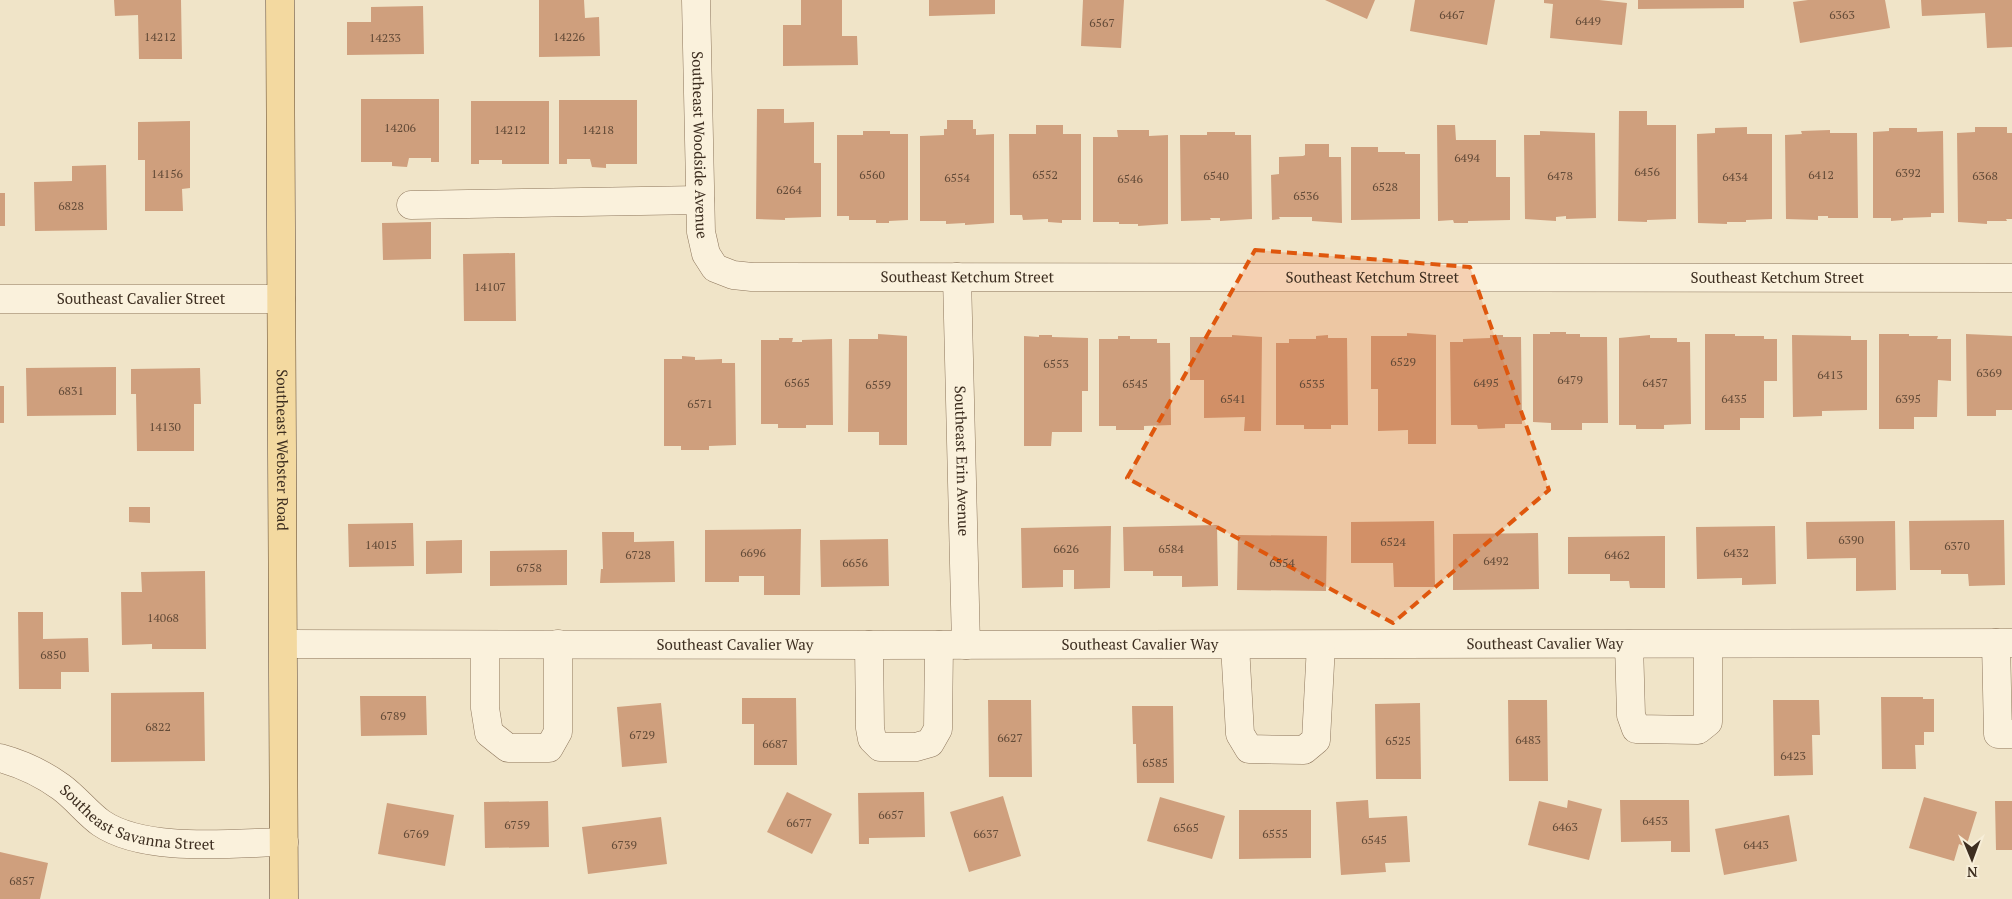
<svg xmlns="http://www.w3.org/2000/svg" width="2012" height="899" font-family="'PT Serif',serif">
<rect width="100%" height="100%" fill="#f0e4c8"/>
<!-- building -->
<path fill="#cf9f7d" d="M114,0H181L182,59H139L138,15L115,16Z
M539,0H584L585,18L599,17L600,56L539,57Z
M801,0H842V36H857L858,65L783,66V25H801Z
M929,0H995V14L929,16Z
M1083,0H1124L1121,48L1081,46Z
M1325,0H1375L1367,19Z
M1415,0H1495L1487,45L1410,31Z
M1544,0H1599L1627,3L1622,45L1550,38L1553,4L1544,3Z
M1638,0H1744V8L1638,9Z
M1808,0H1885L1890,28L1800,43L1793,2Z
M1921,0H2012V47L1987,48L1985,13L1922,16Z
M423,6L424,54L347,55V22H371V7Z
M361,99H439V162H431V158H409L407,167L392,166V162H361Z
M559,100H637V164H606V168L592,167L590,159H567V164H559Z
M471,101H549V164H502V160H479V164H471Z
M757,109H784V123L814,122V163H821V217L785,218V220L756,219Z
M1619,111H1647V125H1676V219L1647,220V222L1618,221Z
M947,120H973V129H976V135L994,134V223L965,225V223L946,224V221H920V136L944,135V129H947Z
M190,121V188L182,189L183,211H145V160H138V122Z
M1036,125H1063V134H1081V220H1062V223L1048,222V219L1023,220L1022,215H1010L1009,134H1036Z
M1437,125H1455L1456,140H1496V177H1510V220L1468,221V223H1454L1453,220L1438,221Z
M1747,127V134H1772V219L1746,220V222H1727V224L1698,223L1697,134L1715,133V128Z
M1975,127H2007V133H2012V219H2006L2007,221H1987V224L1958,222L1957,133L1975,132Z
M1889,128H1917V132L1943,131L1944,213H1931V217L1903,218V220L1891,221V218H1873V132L1889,131Z
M1117,130H1149V136L1168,135V224L1138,226V224H1119V222H1093V137H1118Z
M1830,130V133H1857L1858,218H1828V216H1818V220L1786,219L1785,135L1802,134L1801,131Z
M863,131H890V134H908V220L889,221V223H876V220H849V216H837V135H863Z
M1540,131L1595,133L1596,218L1566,219V216L1556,217V221L1525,219L1524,135H1540Z
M1207,132H1235V135H1251L1252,219L1220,221V218H1210L1211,220L1181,221L1180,135H1207Z
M1305,144H1329V157H1341L1342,223L1312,221V217H1279L1280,219L1272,220L1271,175L1279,174V157L1303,156L1305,155Z
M1351,147H1378V152H1405V154H1420V219L1351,220Z
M106,165L107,230L35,231L34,182L72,181V166Z
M0,193H5V226H0Z
M431,222V259L383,260L382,223Z
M515,253L516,321H464L463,254Z
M1550,332H1566V334H1580V337H1607L1608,423H1582V430H1551V423L1533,422V334H1550Z
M1407,333L1436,335V444H1408V430L1378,431V389H1371V336H1407Z
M878,334L907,336V445H879V432H848L849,339H878Z
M1705,334H1735V336H1764V339H1777V381H1764V418H1740V430H1705Z
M1879,334H1909V336H1938L1937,339H1951V381L1938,380L1937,417H1914V429H1879Z
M1966,334L2012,336V410H1996V416H1967Z
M1039,335H1052V337L1088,338V391H1082V432H1052L1051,446H1024V336L1039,337Z
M1232,335L1262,337L1261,431H1244L1245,417L1204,418V380H1190V337H1232Z
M1328,335V338H1347L1348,425H1331V429H1304V425H1276V343H1289V339H1316V336Z
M1490,335H1503V337H1521L1522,424H1505V428L1478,429L1477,425H1451L1450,342H1463V339L1490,338Z
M1650,335V338H1677V342H1690L1691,424L1664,425V429H1636V425H1619V338Z
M1792,335L1851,336V340H1867V410L1822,411V416L1793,417Z
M1118,336H1130V339H1157V343H1170L1171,425L1144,426V430H1116V426H1099V339H1118Z
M779,338H793L792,342H802V340L832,339L833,425H806V428H778V424H761V340H779Z
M682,356L695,357V360L722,359V363H735L736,445L709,446V450H681V446H664V359H682Z
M116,367V415L27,416L26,368Z
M200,368L201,404H194V451H137L136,394H131V369Z
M0,386H4V423H0Z
M129,507H150V523L129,522Z
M2004,520L2005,585L1969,586L1968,574H1941V570H1910L1909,521Z
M1434,521L1435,587H1394L1393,563H1351V522Z
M1895,521L1896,590L1856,591V558L1807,559L1806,522Z
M413,523L414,566L349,567L348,524Z
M1217,525L1218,586L1182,587V576H1153V571H1124L1123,527Z
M1111,526L1110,588L1074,589V570H1063V587L1022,588L1021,528Z
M1775,526L1776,584L1742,585V578L1697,579L1696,527Z
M801,529L800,595H764V576H739V582H705V530Z
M602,532H634V542L674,541L675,582L600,583L601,569H603Z
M1538,533L1539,589L1453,590V534Z
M1238,535L1327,536L1326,591L1237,590Z
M1665,536V588H1630L1629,581H1610V574H1568V537Z
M888,539L889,586L821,587L820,540Z
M462,540V573L426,574V541Z
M567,550V585L490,586V551Z
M205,571L206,649H152V644L122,645L121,592H142L141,572Z
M18,612H43V639L88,638L89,672H61V689H19Z
M204,692L205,761L111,762V693Z
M360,696H426L427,735L361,736Z
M1881,697H1923V699H1934V732H1924V745H1915L1916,769H1882Z
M742,698H796L797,765H754V724H742Z
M988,700H1031L1032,777H989Z
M1508,700H1547L1548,781H1509Z
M1773,700H1819L1820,735H1812L1813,775L1774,776Z
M661,703L667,763L622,767L617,707Z
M1420,703L1421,779H1376L1375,704Z
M1132,706H1173L1174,783H1137L1136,744H1133Z
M787,792L832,814L812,854L767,832Z
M924,792L925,837L869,838V844H859L858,793Z
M1003,796L1021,856L969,872L950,812Z
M1160,797L1225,816L1212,859L1147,841Z
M1924,797L1977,812L1966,847L1959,844L1954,861L1909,848Z
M1368,800L1369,818L1407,816L1410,862L1385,863L1386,872L1341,875L1336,802Z
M1568,800L1602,809L1589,860L1528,845L1539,801L1567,808Z
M1620,800H1689L1690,852H1671V841L1621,842Z
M548,801L549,847L485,848L484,802Z
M1995,801H2012V850H1996Z
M387,803L454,815L445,866L378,854Z
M1239,810H1311V858L1239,859Z
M1789,815L1797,861L1724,875L1715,829Z
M661,817L667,864L588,874L582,827Z
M0,852L48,863L40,899H0Z"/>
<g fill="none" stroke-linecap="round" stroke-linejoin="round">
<defs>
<g id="minor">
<path id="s1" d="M696,0L701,232L706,254L715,268L733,275L752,277L2012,278"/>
<path d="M411,205L700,200"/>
<path id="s2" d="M957,277L966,645"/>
<path id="s3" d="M0,299H281"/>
<path d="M1996,643L1998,734H2012"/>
<path id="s4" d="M284,644L869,645L2012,643"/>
<path d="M1629,644L1631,715L1636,729L1698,730L1708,722V644"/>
<path d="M485,645V708L489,733L508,748H549L558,732V644"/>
<path d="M869,645L870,728L872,739L880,747H916L930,743L938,729L939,645"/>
<path d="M1235,645L1240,734L1249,749L1304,750L1316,740L1321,645"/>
<path id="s5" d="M0,758C22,764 43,774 61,787C76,798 87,813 101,823C145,853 232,843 284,842"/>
</g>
<g id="major">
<path id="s6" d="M280,0L284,899"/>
</g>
</defs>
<!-- minor casing -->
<use href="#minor" stroke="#8d765c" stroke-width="29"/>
<!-- major casing -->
<use href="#major" stroke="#5b4430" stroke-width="29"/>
<!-- minor -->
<use href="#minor" stroke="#faf1dc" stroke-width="28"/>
<!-- major -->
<use href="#major" stroke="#f3d9a0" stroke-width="28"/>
</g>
<!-- marked area -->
<path fill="#df570d" fill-opacity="0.2" stroke="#df570d" stroke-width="4" stroke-dasharray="10 6" stroke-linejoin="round" d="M1255,250L1470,267L1549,490L1393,623L1127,478Z"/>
<g text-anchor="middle" stroke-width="4" stroke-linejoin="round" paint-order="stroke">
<!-- number labels -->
<g font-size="12" fill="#624a37">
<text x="1452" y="19">6467</text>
<text x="1842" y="19">6363</text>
<text x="1588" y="25">6449</text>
<text x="1102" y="27">6567</text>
<text x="160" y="41">14212</text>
<text x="569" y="41">14226</text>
<text x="385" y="42">14233</text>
<text x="400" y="132">14206</text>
<text x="510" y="134">14212</text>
<text x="598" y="134">14218</text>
<text x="1467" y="162">6494</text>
<text x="1647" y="176">6456</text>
<text x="1908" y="177">6392</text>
<text x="167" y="178">14156</text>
<text x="872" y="179">6560</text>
<text x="1045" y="179">6552</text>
<text x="1821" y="179">6412</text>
<text x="1216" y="180">6540</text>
<text x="1560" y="180">6478</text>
<text x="1985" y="180">6368</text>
<text x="1735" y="181">6434</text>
<text x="957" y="182">6554</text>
<text x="1130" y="183">6546</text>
<text x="1385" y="191">6528</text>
<text x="789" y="194">6264</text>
<text x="1306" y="200">6536</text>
<text x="71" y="210">6828</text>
<text x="490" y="291">14107</text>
<text x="1403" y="366">6529</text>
<text x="1056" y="368">6553</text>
<text x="1989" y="377">6369</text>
<text x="1830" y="379">6413</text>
<text x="1570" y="384">6479</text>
<text x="797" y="387">6565</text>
<text x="1486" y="387">6495</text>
<text x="1655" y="387">6457</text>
<text x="1135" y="388">6545</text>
<text x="1312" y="388">6535</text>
<text x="878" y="389">6559</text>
<text x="71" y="395">6831</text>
<text x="1233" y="403">6541</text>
<text x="1734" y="403">6435</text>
<text x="1908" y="403">6395</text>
<text x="700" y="408">6571</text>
<text x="165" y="431">14130</text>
<text x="1851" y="544">6390</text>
<text x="1393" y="546">6524</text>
<text x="381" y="549">14015</text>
<text x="1957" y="550">6370</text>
<text x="1066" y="553">6626</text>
<text x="1171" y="553">6584</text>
<text x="753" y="557">6696</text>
<text x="1736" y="557">6432</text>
<text x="638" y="559">6728</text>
<text x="1617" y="559">6462</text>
<text x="1496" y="565">6492</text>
<text x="855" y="567">6656</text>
<text x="1282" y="567">6554</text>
<text x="529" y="572">6758</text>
<text x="163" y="622">14068</text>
<text x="53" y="659">6850</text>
<text x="393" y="720">6789</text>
<text x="158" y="731">6822</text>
<text x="642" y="739">6729</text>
<text x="1010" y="742">6627</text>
<text x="1528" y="744">6483</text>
<text x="1398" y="745">6525</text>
<text x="775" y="748">6687</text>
<text x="1793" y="760">6423</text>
<text x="1155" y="767">6585</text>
<text x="891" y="819">6657</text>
<text x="1655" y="825">6453</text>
<text x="799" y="827">6677</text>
<text x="517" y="829">6759</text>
<text x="1565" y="831">6463</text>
<text x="1186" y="832">6565</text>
<text x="416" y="838">6769</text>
<text x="986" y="838">6637</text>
<text x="1275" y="838">6555</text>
<text x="1374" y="844">6545</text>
<text x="624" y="849">6739</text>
<text x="1756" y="849">6443</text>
<text x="22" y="885">6857</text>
</g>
<!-- street labels -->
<g font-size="15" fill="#3d2e20" stroke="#f7eed8">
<text dy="5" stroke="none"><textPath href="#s1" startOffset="145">Southeast Woodside Avenue</textPath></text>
<text dy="5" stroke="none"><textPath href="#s1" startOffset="525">Southeast Ketchum Street</textPath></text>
<text dy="5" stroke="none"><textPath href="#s1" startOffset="930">Southeast Ketchum Street</textPath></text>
<text dy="5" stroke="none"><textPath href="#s1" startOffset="1335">Southeast Ketchum Street</textPath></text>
<text dy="5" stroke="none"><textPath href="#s3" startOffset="141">Southeast Cavalier Street</textPath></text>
<text dy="5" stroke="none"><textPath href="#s6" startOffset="450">Southeast Webster Road</textPath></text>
<text dy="5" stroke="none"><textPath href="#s2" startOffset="184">Southeast Erin Avenue</textPath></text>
<text dy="5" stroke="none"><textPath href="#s4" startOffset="1261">Southeast Cavalier Way</textPath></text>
<text dy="5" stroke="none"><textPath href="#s4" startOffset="451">Southeast Cavalier Way</textPath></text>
<text dy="5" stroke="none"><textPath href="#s4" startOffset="856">Southeast Cavalier Way</textPath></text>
<text dy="5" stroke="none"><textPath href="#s5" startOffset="154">Southeast Savanna Street</textPath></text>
</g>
</g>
<!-- north arrow -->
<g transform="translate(1972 859) rotate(179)" stroke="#f7eed8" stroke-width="4" paint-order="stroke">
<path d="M0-4L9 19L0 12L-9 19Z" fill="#3d2e20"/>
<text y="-8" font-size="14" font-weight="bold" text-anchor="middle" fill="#3d2e20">N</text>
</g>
</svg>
